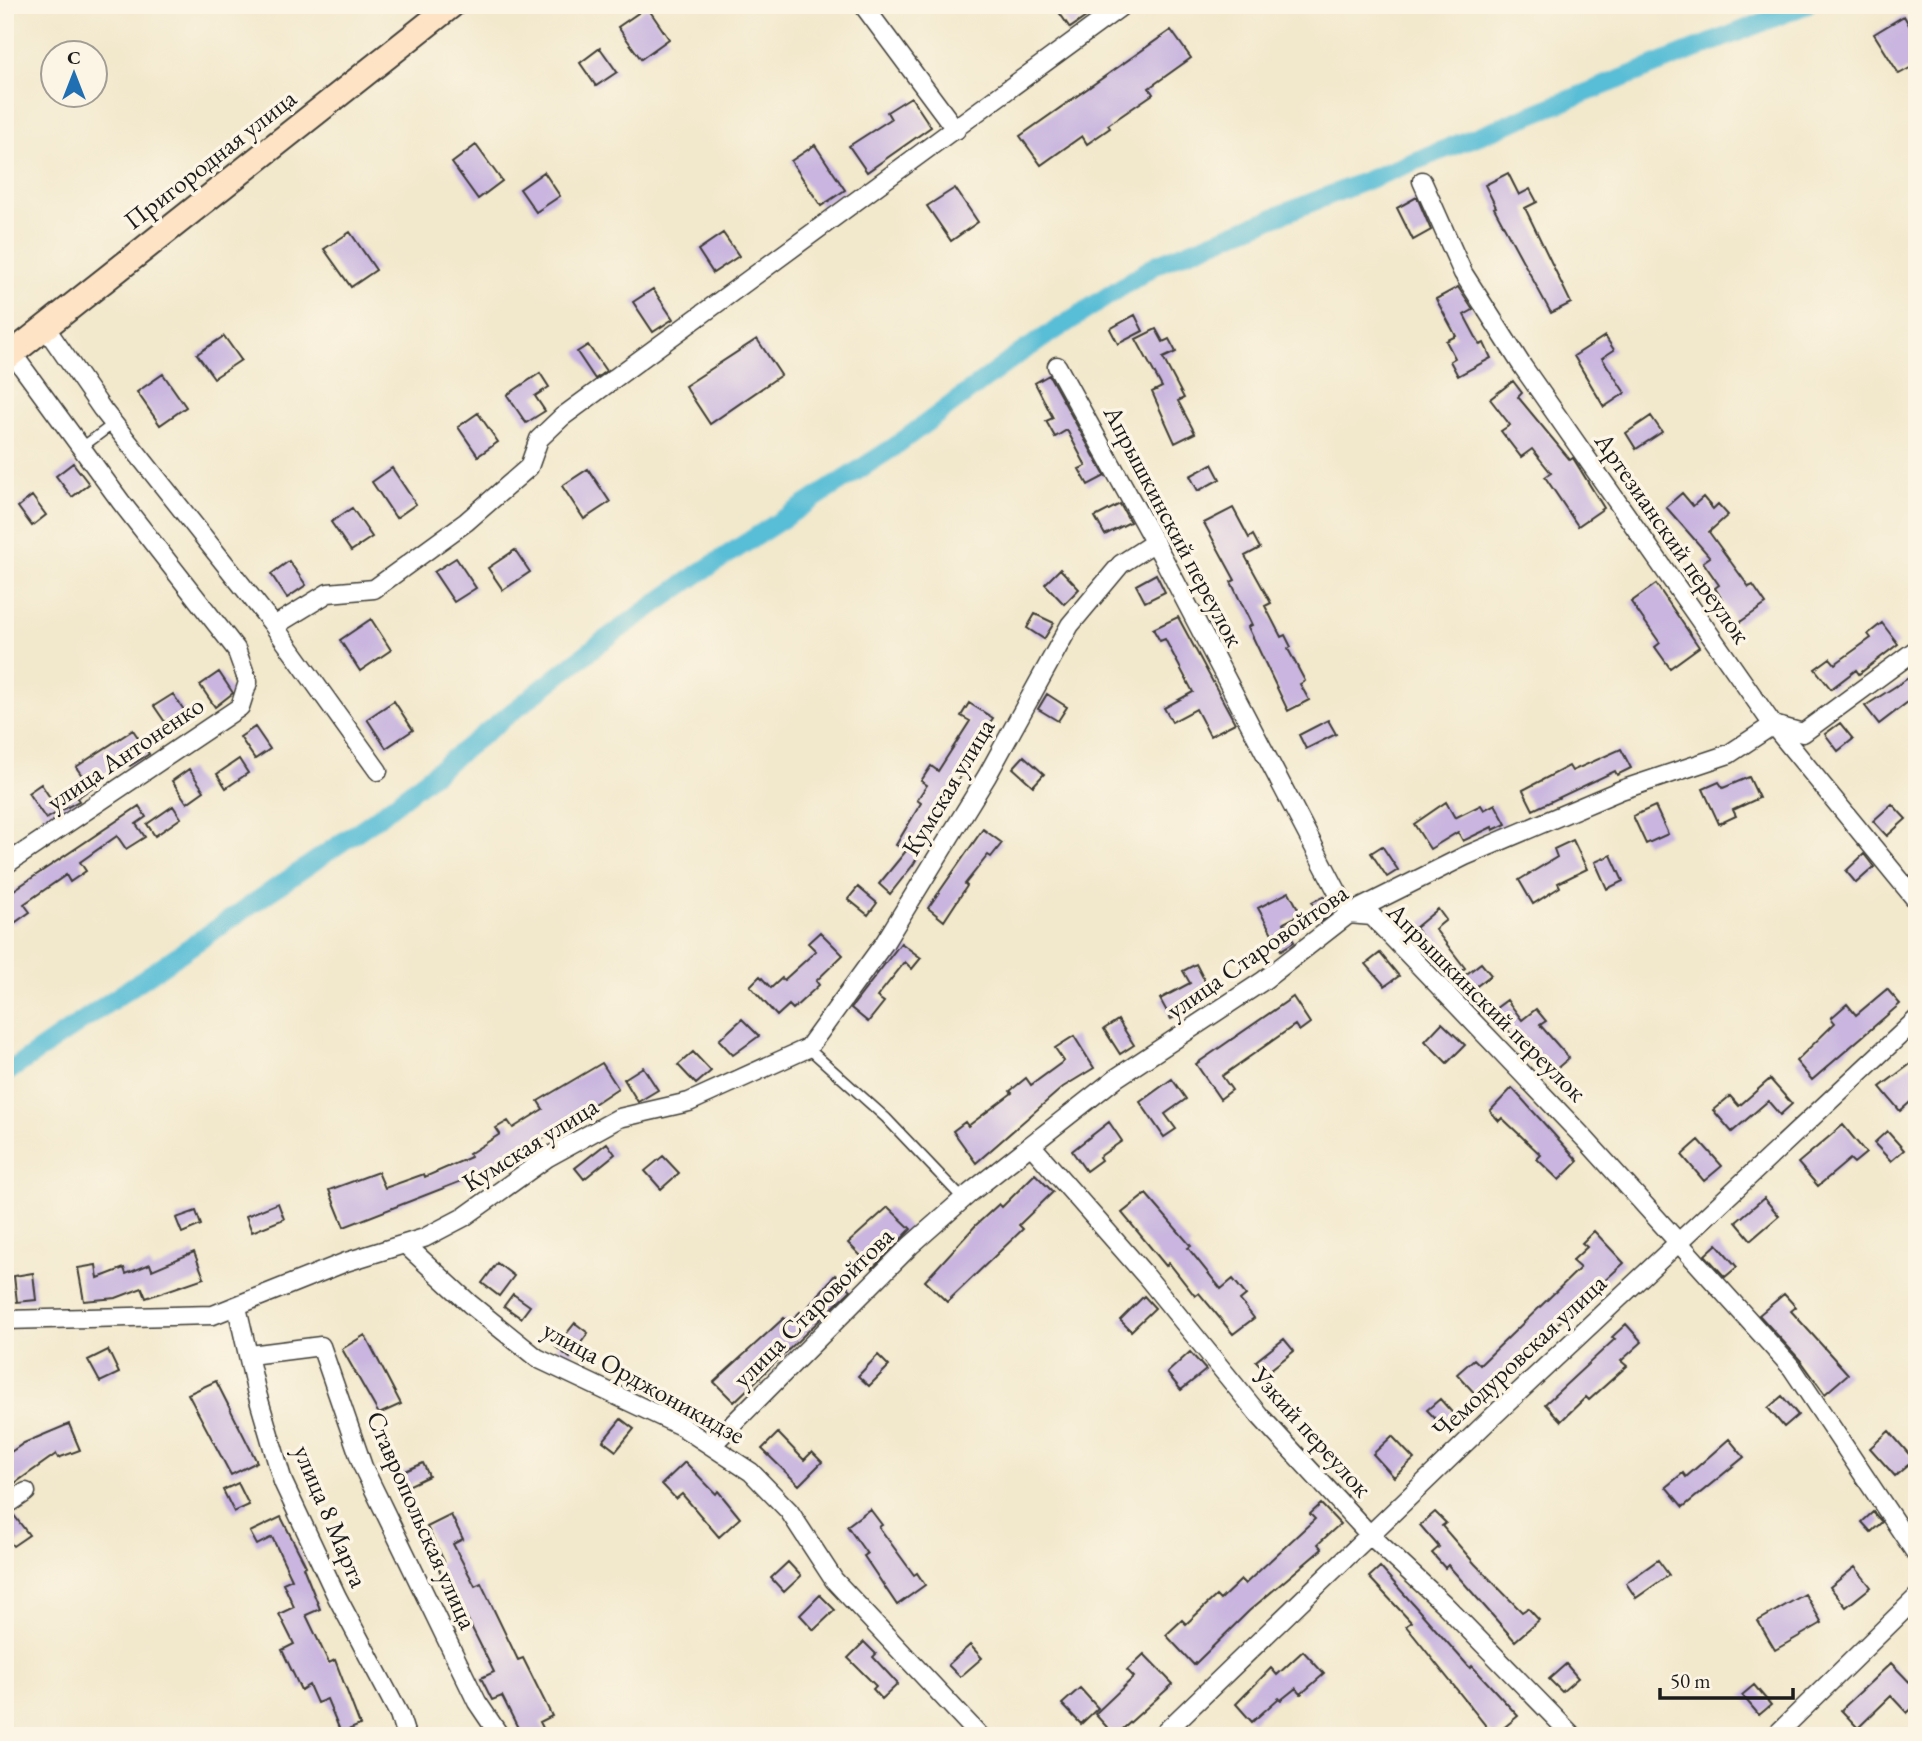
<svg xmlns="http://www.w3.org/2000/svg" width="1922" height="1741" font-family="'EB Garamond',serif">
<rect width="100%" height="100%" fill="#fcf5e5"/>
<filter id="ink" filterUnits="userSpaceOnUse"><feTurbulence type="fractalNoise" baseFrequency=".0143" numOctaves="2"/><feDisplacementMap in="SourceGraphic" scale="14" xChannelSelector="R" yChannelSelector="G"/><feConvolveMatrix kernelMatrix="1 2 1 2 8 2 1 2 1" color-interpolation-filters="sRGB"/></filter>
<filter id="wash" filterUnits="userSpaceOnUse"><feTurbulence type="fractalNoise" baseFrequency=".00686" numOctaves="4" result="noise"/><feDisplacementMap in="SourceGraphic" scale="28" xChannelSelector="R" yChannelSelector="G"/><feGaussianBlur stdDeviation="1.57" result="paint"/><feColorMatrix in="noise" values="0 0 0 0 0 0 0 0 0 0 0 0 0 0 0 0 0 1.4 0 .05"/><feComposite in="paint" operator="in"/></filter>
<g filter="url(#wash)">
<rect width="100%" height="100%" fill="#f2e8cc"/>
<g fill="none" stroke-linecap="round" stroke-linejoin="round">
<!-- canal -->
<path stroke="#58bdd6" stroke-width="19" d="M5,1074L373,821L600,643L701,572L894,447L1016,356L1157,264L1806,5"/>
</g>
<g id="blocks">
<!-- building -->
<path fill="#c9b5df" d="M1054,5H1103L1070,28Z
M647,7L669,39L641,59L618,27Z
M1904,16L1917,39V64L1899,74L1874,34Z
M1171,30L1191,58L1149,88L1153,94L1108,125L1110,128L1087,144L1082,136L1041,165L1020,136Z
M600,48L617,72L596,86L580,63Z
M911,97L931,127L867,172L849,146L891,119L887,112Z
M476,145L502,181L478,199L452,163Z
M815,145L845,190L821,206L791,161Z
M544,172L560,196L536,212L520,189Z
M1508,173L1519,195L1530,189L1537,202L1525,208L1571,303L1551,313L1494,208L1496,207L1485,185Z
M955,188L978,222L951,241L927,206Z
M1417,197L1431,230L1413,240L1397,208Z
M350,232L376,270L351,287L324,249Z
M723,233L739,256L713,273L698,250Z
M1458,287L1473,310L1464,315L1480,345L1484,343L1491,358L1458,376L1450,361L1455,358L1446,341L1456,336L1436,299Z
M653,289L673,319L653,332L633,302Z
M1135,315L1143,331L1118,344L1110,329Z
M1156,329L1163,342L1169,339L1176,352L1163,358L1184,398L1178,401L1195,433L1175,443L1152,392L1162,387L1136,339Z
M224,336L241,360L214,378L197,354Z
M1605,336L1614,350L1602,358L1625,393L1604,407L1574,356Z
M757,339L781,375L710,424L685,386Z
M588,345L606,371L595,379L577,352Z
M540,373L549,387L535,396L545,411L526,423L507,395Z
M163,374L186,407L160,425L137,392Z
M1049,375L1105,476L1088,485L1079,469L1086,466L1067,430L1055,437L1046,421L1053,418L1035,383Z
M1513,381L1522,393L1518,397L1570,460L1573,458L1604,508L1578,526L1545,477L1551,473L1532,449L1521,457L1501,431L1510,425L1490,399Z
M478,413L498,442L478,456L458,427Z
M1651,416L1662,432L1636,449L1626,433Z
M73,463L89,484L72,497L56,476Z
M1212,464L1220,479L1198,491L1190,476Z
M392,468L416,504L396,518L372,482Z
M588,469L610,502L584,519L562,486Z
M1682,493L1693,506L1703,497L1713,509L1718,504L1728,515L1709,532L1749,587L1753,585L1766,604L1737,624L1715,588L1719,585L1703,562L1710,557L1666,507Z
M32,496L46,515L32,526L18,507Z
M1120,504L1130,522L1105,535L1095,517Z
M352,508L372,537L351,551L331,522Z
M1233,508L1249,538L1253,535L1260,548L1245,556L1271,603L1265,606L1281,637L1285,635L1291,647L1288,649L1305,681L1300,684L1309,700L1288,711L1248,627L1252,625L1231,582L1235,580L1204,523Z
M515,550L530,572L503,590L488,568Z
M456,558L476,588L454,602L434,572Z
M289,561L306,585L287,598L271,574Z
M1060,569L1079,589L1064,604L1045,584Z
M1156,574L1165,592L1145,602L1136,585Z
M1656,584L1699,647L1670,668L1655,647L1660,643L1631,602Z
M1035,614L1054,623L1044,639L1027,628Z
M1178,617L1235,723L1210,736L1196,709L1172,722L1164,708L1193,692L1165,639L1160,641L1153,629Z
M371,619L391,650L360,671L340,640Z
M1882,623L1898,644L1859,674L1856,670L1831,689L1815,669L1830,658L1835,664L1871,638L1868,634Z
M219,672L233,693L215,707L200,685Z
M1910,677L1917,686V695L1879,724L1865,706Z
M173,694L186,713L167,725L154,706Z
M1047,694L1067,707L1058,721L1038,709Z
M394,701L413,730L386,748L367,719Z
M969,703L993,718L974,746L978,748L925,835L929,838L913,865L890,894L879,884L906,851L896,845L921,803L917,800L927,785L921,781L931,766L938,771L970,721L961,716Z
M1328,720L1336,734L1306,749L1299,735Z
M1840,723L1853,739L1838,751L1825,734Z
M255,727L270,749L255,759L240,737Z
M133,730L149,754L130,766L128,763L77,798L79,801L46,819L28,793L41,784L51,799L83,777L76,767Z
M1621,749L1631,768L1617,775L1615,771L1533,810L1523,790L1569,766L1572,771Z
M1024,756L1044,774L1033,786L1013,768Z
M239,759L248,773L226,788L217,774Z
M189,769L204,791L187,803L172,781Z
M1749,777L1759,798L1733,810L1736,816L1719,824L1703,789L1719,782L1723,788Z
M1446,802L1455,818L1481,805L1484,810L1495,804L1506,824L1493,830L1492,827L1463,841L1458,832L1430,849L1414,824Z
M1892,804L1906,819L1887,836L1873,821Z
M139,806L146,817L136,824L145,837L126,849L117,836L80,862L86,871L70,882L66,875L24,904L30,912L13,924L5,912V896Z
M173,806L181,818L155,836L147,824Z
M1655,806L1668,834L1646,844L1633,816Z
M983,829L1002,843L991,857L988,855L965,884L967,886L944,921L928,908Z
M1573,840L1587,869L1558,883L1560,887L1533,904L1519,880L1557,857L1554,849Z
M1382,846L1398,870L1387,877L1371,853Z
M1864,854L1874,867L1856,883L1846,871Z
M1611,855L1623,881L1607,889L1595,862Z
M858,887L877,903L868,915L848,899Z
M1289,892L1301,914L1284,923L1294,942L1281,950L1258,908Z
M1324,896L1333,912L1322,921L1312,902Z
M1438,909L1446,920L1435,929L1465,968L1454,977L1415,928Z
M820,932L843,955L816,981L819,985L793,1009L789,1005L777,1016L750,986L760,976L771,988L782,978L784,980L816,951L808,943Z
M901,943L921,958L912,969L905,962L877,997L884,1002L868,1022L851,1008Z
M1380,953L1399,976L1385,986L1366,964Z
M1481,963L1491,975L1469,992L1459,980Z
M1196,964L1211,993L1185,1006L1187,1011L1171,1019L1160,999L1190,983L1183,971Z
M1887,989L1900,1004L1812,1080L1796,1061L1835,1023L1831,1018L1847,1004L1856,1015Z
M1293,997L1310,1023L1299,1031L1295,1025L1222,1076L1232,1090L1220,1099L1196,1064Z
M1507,1000L1522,1020L1536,1009L1546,1021L1540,1025L1569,1058L1549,1075L1491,1012Z
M742,1019L759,1036L733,1055L719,1040Z
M1118,1020L1134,1045L1120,1054L1104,1029Z
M1442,1023L1465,1045L1447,1063L1425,1041Z
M1074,1036L1094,1068L1063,1087L976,1163L953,1131L965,1122L968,1126L1012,1093L1010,1091L1026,1078L1031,1085L1064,1061L1055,1048Z
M693,1052L711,1071L696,1084L678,1065Z
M1917,1059V1096L1900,1111L1880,1087Z
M602,1063L618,1088L484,1177L482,1173L344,1227L329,1190L378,1172L385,1188L424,1174L425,1177L471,1157L469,1154L500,1134L496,1128L508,1121L513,1128L543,1109L538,1101Z
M643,1067L658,1090L638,1102L624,1079Z
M1172,1079L1186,1099L1165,1114L1176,1129L1164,1137L1140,1102Z
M1770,1079L1792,1104L1780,1115L1768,1101L1732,1132L1713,1110L1730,1096L1739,1106Z
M1512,1088L1578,1161L1559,1180L1537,1159L1541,1155L1502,1118L1499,1121L1490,1111Z
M1109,1122L1122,1141L1099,1157L1101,1160L1086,1171L1072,1151Z
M1843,1125L1866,1153L1854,1163L1850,1159L1818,1186L1798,1163Z
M1887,1131L1904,1150L1891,1161L1874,1143Z
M1699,1140L1722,1166L1704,1181L1682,1155Z
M607,1143L615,1154L584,1179L575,1168Z
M663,1156L679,1173L661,1189L645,1171Z
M1035,1174L1053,1192L1019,1225L1023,1229L947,1302L925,1281L976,1225L999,1204L1002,1207Z
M1146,1194L1191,1246L1188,1248L1221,1289L1233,1279L1246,1295L1240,1300L1254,1318L1233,1334L1199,1293L1195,1296L1169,1263L1166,1266L1122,1213Z
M1764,1198L1779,1216L1751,1240L1736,1222Z
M278,1203L284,1219L252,1232L246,1216Z
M888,1207L911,1229L873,1268L848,1243Z
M196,1211L201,1225L182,1233L176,1218Z
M1594,1231L1624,1263L1478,1397L1457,1374L1474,1359L1480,1365L1580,1268L1572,1261L1587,1247L1582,1243Z
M1717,1244L1737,1267L1725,1277L1705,1255Z
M194,1252L204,1278L146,1298L142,1288L116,1298L84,1301L78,1268L96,1265L98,1278L124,1268L126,1274L150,1264L152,1270Z
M497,1263L514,1276L499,1296L482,1283Z
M33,1273L36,1300L17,1302L14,1276Z
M835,1275L851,1290L734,1402L714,1382L784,1318L789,1323L800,1312L802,1314Z
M513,1294L530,1306L521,1318L504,1306Z
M1784,1294L1796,1307L1791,1311L1848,1374L1825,1394L1801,1361L1759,1315Z
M1144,1296L1155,1308L1131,1331L1120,1320Z
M575,1323L588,1333L570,1358L556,1347Z
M1626,1324L1642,1342L1621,1361L1627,1366L1589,1400L1586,1397L1561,1421L1545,1404L1615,1339L1612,1337Z
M365,1335L401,1404L379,1414L342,1349Z
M1284,1339L1294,1351L1266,1373L1256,1361Z
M108,1350L119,1373L100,1382L88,1360Z
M1190,1352L1206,1370L1181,1390L1167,1373Z
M878,1355L889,1366L869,1386L858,1376Z
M216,1381L257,1462L231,1475L188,1394Z
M1782,1396L1798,1415L1784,1427L1768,1408Z
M1440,1399L1457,1418L1445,1429L1427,1410Z
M621,1419L634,1429L616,1451L603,1441Z
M69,1424L80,1450L58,1458L56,1454L15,1483L5,1468V1456L24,1443Z
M1889,1431L1914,1460L1895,1476L1870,1448Z
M778,1433L804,1460L812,1452L822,1462L799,1485L762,1449Z
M1392,1436L1414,1459L1394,1477L1373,1454Z
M1729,1439L1744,1457L1683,1507L1666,1487L1683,1473L1686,1477Z
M685,1462L716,1494L718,1491L740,1518L719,1537L682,1494L676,1499L662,1484Z
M423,1463L429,1476L408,1486L401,1473Z
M238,1483L249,1505L234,1512L223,1490Z
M1321,1504L1340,1524L1318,1544L1322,1549L1249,1611L1194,1665L1166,1635L1182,1620L1186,1624L1216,1596L1220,1600L1241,1580L1245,1584L1315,1519L1310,1514Z
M870,1509L882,1525L879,1527L914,1575L917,1573L925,1585L897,1605L864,1556L867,1554L847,1526Z
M1435,1512L1446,1523L1442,1526L1475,1564L1522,1612L1528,1608L1539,1620L1515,1641L1448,1565L1445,1568L1432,1553L1439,1547L1420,1525Z
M1873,1512L1882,1522L1871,1532L1862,1522Z
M13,1514L29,1535L13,1546L5,1536V1517Z
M451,1515L463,1539L453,1544L475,1586L481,1583L518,1660L523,1658L552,1716L540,1722L547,1736H522L502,1696L492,1700L481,1678L494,1672L465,1614L460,1616L451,1598L437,1564L444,1561L427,1527Z
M281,1517L306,1566L303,1567L320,1609L306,1615L329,1663L335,1660L360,1725L341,1733L327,1699L317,1703L309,1685L301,1690L282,1650L294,1644L279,1614L294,1607L283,1583L292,1579L272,1537L257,1545L250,1532Z
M1658,1560L1669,1575L1636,1598L1626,1583Z
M788,1562L801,1576L784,1592L771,1578Z
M1380,1567L1470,1668L1472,1666L1518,1716L1494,1736L1406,1626L1411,1622L1369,1577Z
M1855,1567L1871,1587L1846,1607L1830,1587Z
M1805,1594L1822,1623L1775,1650L1758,1621Z
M820,1595L835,1610L814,1630L800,1615Z
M864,1642L876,1654L873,1657L898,1684L882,1699L873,1689L876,1686L848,1658Z
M970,1645L982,1658L960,1677L948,1665Z
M1303,1651L1324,1674L1301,1694L1296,1688L1281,1700L1279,1698L1252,1722L1236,1704L1271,1668L1277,1675Z
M1144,1654L1173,1684L1115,1736L1095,1714L1134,1677L1127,1670Z
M1891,1663L1917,1690V1704L1907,1713L1891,1696L1858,1728L1841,1710Z
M1566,1664L1578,1678L1562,1692L1549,1679Z
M1754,1685L1771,1705L1759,1715L1742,1695Z
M1080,1688L1098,1708L1081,1724L1062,1704Z"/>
</g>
</g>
<g filter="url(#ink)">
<use href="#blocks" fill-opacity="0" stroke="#3c3b36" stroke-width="2"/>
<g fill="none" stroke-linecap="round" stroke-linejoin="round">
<defs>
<path id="lane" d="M81,448L113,424
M808,1048L886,1118L963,1199"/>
<path id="street" d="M863,5L956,130
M1422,181L1463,273L1523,367L1773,725L1917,901
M45,327L102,409L271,622L378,771
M1057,366L1162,556L1349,914L1372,916L1585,1139L1792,1368L1917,1555
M274,626L328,593L374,589L466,522L529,467L539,439L562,417L1123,5
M5,865L240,707L248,682L236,649L121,502L12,353
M1031,1145L1146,1276L1259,1415L1369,1534L1444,1604L1573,1736
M406,1245L470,1304L537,1358L681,1426L751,1472L789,1511L834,1580L980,1736
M237,1307L256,1390L283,1482L337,1597L399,1714L406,1736
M5,1320L213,1315L346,1262L424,1238L464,1217L548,1157L619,1118L689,1102L808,1048L885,942L987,776L1070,625L1121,564L1155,542
M250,1355L321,1346L363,1467L477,1702L500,1736
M713,1444L910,1246L970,1193L1116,1078L1263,981L1349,914L1465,856L1621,790L1729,754L1773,725L1803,733L1917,649
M5,1506L26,1492
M1161,1736L1489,1420L1917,1019
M1775,1736L1917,1597"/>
<path id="secondary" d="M5,359L452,5"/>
</defs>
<!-- lane casing -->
<use href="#lane" stroke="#3c3b36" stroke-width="12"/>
<!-- street casing -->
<use href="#street" stroke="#3c3b36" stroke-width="21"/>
<!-- secondary casing -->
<use href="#secondary" stroke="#3c3b36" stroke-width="28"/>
<!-- lane -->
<use href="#lane" stroke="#fff" stroke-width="9"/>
<!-- street -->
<use href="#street" stroke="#fff" stroke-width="18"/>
<!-- secondary -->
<use href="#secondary" stroke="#fee4c5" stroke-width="24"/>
</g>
</g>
<g text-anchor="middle" stroke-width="7" stroke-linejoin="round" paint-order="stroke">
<!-- street labels -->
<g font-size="26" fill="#1c1c1c" stroke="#fcf5e5">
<text transform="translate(210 159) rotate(-38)" y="9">Пригородная улица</text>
<text transform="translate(1174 526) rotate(62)" y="9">Апрышкинский переулок</text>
<text transform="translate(1673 538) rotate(55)" y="9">Артезианский переулок</text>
<text transform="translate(125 753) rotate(-34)" y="9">улица Антоненко</text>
<text transform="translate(948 787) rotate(-59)" y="9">Кумская улица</text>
<text transform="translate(1257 951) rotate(-35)" y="9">улица Старовойтова</text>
<text transform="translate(1487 1002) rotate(45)" y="9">Апрышкинский переулок</text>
<text transform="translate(530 1144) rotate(-32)" y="9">Кумская улица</text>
<text transform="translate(813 1307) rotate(-45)" y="9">улица Старовойтова</text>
<text transform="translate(1519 1356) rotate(-43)" y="9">Чемодуровская улица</text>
<text transform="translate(644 1382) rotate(29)" y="9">улица Орджоникидзе</text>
<text transform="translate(1312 1432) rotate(48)" y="9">Узкий переулок</text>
<text transform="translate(331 1516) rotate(67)" y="9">улица 8 Марта</text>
<text transform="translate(422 1520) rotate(66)" y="9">Ставропольская улица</text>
</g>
</g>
<!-- margin -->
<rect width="1922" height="1741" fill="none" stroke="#fcf5e5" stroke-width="28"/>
<!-- north arrow -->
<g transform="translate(74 74)"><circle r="33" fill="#fcf5e5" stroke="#a29e95" stroke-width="2"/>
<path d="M0-5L12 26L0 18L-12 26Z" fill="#1f6fb2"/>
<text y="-10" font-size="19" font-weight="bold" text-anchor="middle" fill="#1c1c1c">С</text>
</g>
<!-- scale -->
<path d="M1660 1688v10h133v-10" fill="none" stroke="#1c1c1c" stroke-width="3.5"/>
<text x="1670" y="1688" font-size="21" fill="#1c1c1c" stroke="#fcf5e5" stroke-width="5" paint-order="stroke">50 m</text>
</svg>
